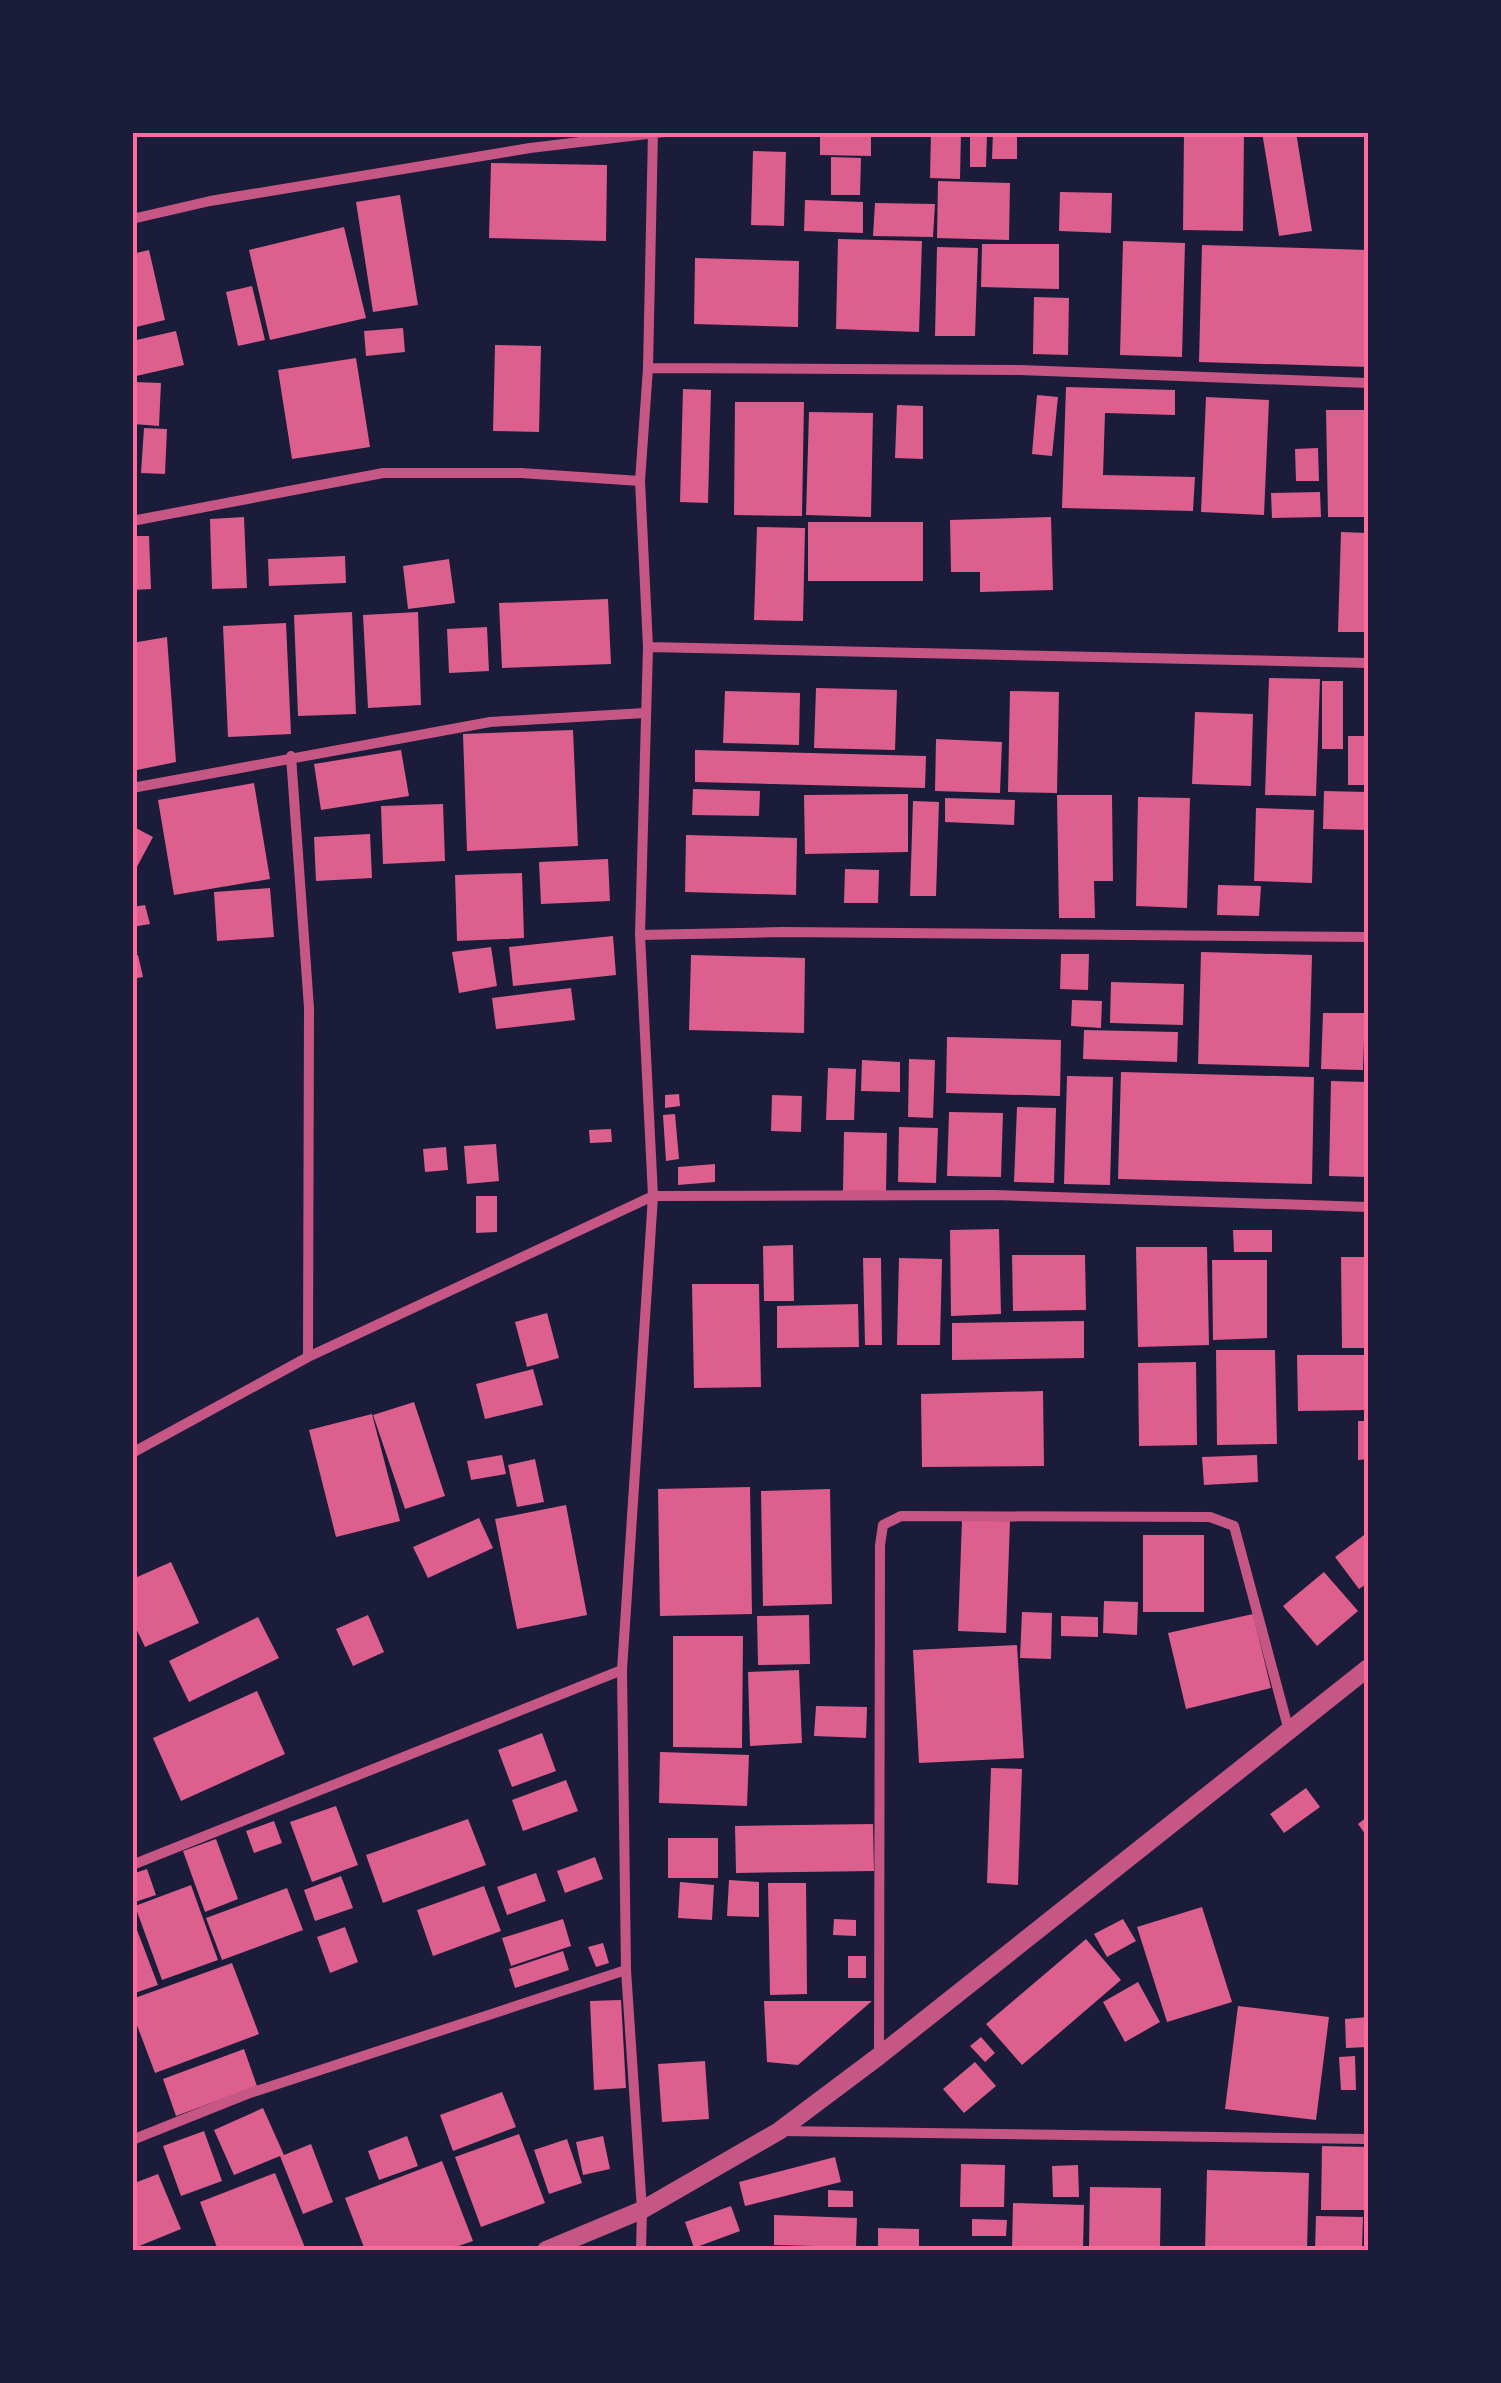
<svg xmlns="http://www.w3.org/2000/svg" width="1501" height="2383" font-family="'Varela Round',sans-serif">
<rect width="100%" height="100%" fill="#1b1b3a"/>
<!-- building -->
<path fill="#dd5f8e" d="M820,132H871V156L820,155Z
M931,132H961L960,179L930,178Z
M993,132H1017V159H992Z
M1184,132H1244L1243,231L1183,230Z
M1262,132H1296L1312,231L1279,236Z
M970,135H987L986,167H970Z
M753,151L786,152L784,226L751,225Z
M831,157L861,158L860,195H831Z
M491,163L607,165L606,241L489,238Z
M938,181L1010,183L1009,240L937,238Z
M1060,192L1112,193L1111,233L1059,231Z
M400,195L418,305L373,312L356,202Z
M805,200L863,202V233L804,231Z
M875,203L935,204L933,237L873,236Z
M344,227L366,318L270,340L249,250Z
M838,239L922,241L919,332L836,329Z
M1123,241L1185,243L1182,357L1120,355Z
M982,244H1059V289L981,287Z
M1202,245L1368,250V367L1199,362Z
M937,247L978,248L975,336H935Z
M149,250L165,320L132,328V254Z
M695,258L799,261L798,327L694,324Z
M252,286L265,340L238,346L226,292Z
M1034,297L1069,298L1068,355L1033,354Z
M403,328L405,352L366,356L364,331Z
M176,331L184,365L132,377V341Z
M495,345L541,346L539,432L493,431Z
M356,358L370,447L292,459L278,370Z
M135,382L161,383L159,426L133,424Z
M1066,387L1175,390V415L1105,413L1103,475L1195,477L1193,511L1062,508Z
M683,389L711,390L708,503L680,502Z
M1037,395L1058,397L1052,456L1032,454Z
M1206,397L1269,400L1264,515L1201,512Z
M735,402H804L802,516L734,515Z
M897,405L923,406V459L895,458Z
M1326,410H1368V517H1328Z
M809,412L873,413L871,517L806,515Z
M144,428L167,429L165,474L141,473Z
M1318,448L1319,481H1296L1295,449Z
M1320,492L1321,517L1272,518L1271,493Z
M244,517L247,588L212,589L210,519Z
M1051,517L1053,590L980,592V572H951L950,520Z
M808,522H923V581H808Z
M757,527L805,528L803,621L754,620Z
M1341,532L1368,533V632H1338Z
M132,536H149L151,589L132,590Z
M345,556L346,583L269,586L268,559Z
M449,559L455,603L408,609L403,566Z
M608,599L611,664L502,668L499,603Z
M352,612L356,714L298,716L294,615Z
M418,612L421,705L368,708L363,615Z
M286,623L291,734L228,737L223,626Z
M487,627L489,671L449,673L447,629Z
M167,637L176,762L132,771V643Z
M1269,678L1320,679L1316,796L1265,795Z
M1322,681H1343V749H1322Z
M816,688L897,690L895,750L814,748Z
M725,691L800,693L799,745L723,743Z
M1010,691L1059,692L1057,793L1008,792Z
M1195,712L1253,714L1251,786L1192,784Z
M573,730L578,846L467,851L463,734Z
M1348,736H1368V785H1348Z
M936,739L1002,742L1000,793L935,791Z
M401,750L409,796L321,810L314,764Z
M695,750L926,756L925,788L695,782Z
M254,783L270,879L174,895L158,800Z
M693,789L760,791L759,816L692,815Z
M1324,791L1368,792V830L1323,829Z
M908,794V852L805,854L804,795Z
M1057,795H1112L1113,881H1094L1095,918H1059Z
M1138,797L1190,798L1187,908L1136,906Z
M945,798L1015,800L1014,825L945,822Z
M913,801L939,802L936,896H910Z
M443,804L445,861L383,864L381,806Z
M1256,808L1314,810L1312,883L1254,881Z
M132,826L153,837L132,876Z
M370,834L372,878L316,881L314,837Z
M686,835L797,838L796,895L685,892Z
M608,859L610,901L541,904L539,862Z
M845,869L879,870L878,903H844Z
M522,873L524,938L457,941L455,875Z
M1218,885L1261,886L1259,916L1217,915Z
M270,888L274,937L217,941L214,892Z
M145,905L150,924L132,927V907Z
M613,936L616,975L513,986L509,947Z
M491,947L497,986L459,993L452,952Z
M1201,952L1312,955L1309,1067L1198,1064Z
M1061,954H1089L1088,990L1060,989Z
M138,955L143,977L132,979V956Z
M691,955L805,958L804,1033L689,1030Z
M1111,982L1184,984L1183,1025L1110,1023Z
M571,988L575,1020L496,1029L492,998Z
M1072,1000L1102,1001L1101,1028L1071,1026Z
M1323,1013H1365L1363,1070L1321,1069Z
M1084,1030L1178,1032L1177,1062L1083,1059Z
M947,1037L1061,1040L1060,1096L946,1093Z
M909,1059L935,1060L933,1118L908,1117Z
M862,1060L900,1062V1092L861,1091Z
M828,1068L856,1069L854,1120H826Z
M1121,1072L1314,1077L1312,1184L1118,1179Z
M1067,1076L1113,1077L1110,1185L1064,1184Z
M1331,1081L1368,1082V1177L1329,1176Z
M679,1094L680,1106L665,1108V1095Z
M772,1095L802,1096L801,1132L771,1131Z
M1017,1107L1056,1108L1054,1183L1014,1182Z
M949,1112L1003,1113L1001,1177L947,1176Z
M675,1114L679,1159L666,1161L663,1115Z
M899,1127L938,1128L936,1183L898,1182Z
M611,1129L612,1142L590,1143L589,1130Z
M844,1132L887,1133L886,1192L843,1191Z
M496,1144L499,1181L467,1184L464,1146Z
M446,1147L448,1170L425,1172L423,1149Z
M715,1164V1182L678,1185V1167Z
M476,1196H497V1232L476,1233Z
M999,1229L1001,1314L951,1316L950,1230Z
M1233,1230H1272V1252H1234Z
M793,1245L794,1301H764L763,1246Z
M1136,1247H1207L1209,1345L1138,1347Z
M1012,1255H1085L1086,1310L1013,1311Z
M1341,1257H1368V1348H1342Z
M863,1258H881L882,1345H865Z
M899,1258L942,1259L940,1345H897Z
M1212,1260H1267V1338L1213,1340Z
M692,1284H759L761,1387L694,1388Z
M858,1304L859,1347L777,1348V1306Z
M547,1313L559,1358L527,1367L515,1322Z
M1084,1321V1358L952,1360V1323Z
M1216,1350H1275L1277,1444L1217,1445Z
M1297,1355H1368V1410L1298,1411Z
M1196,1362L1197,1445L1139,1446L1138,1363Z
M533,1369L543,1405L485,1419L476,1384Z
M1043,1391L1044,1466L922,1467L921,1394Z
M414,1402L445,1496L405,1509L373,1415Z
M372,1414L400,1521L336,1537L309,1430Z
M1358,1421H1368V1459L1358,1460Z
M502,1455L506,1474L471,1480L467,1461Z
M1257,1455L1258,1482L1204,1485L1202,1457Z
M535,1459L544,1502L517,1507L508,1465Z
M750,1487L752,1614L660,1616L658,1489Z
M830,1489L832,1604L763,1606L761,1491Z
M566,1505L587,1615L517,1629L495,1519Z
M479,1518L493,1548L428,1578L413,1547Z
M962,1520L1010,1521L1006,1633L958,1631Z
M1368,1532V1583L1359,1589L1335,1557Z
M1143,1535H1204V1612H1143Z
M171,1562L199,1623L145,1647L132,1620V1572L135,1578Z
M1324,1572L1358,1611L1317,1646L1283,1606Z
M1104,1601L1138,1602L1137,1635L1103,1633Z
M1022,1612L1052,1613L1051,1659L1020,1658Z
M1253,1614L1271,1688L1186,1709L1168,1633Z
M368,1615L384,1652L353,1666L336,1629Z
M809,1615L810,1664L758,1665L757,1616Z
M1061,1616L1098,1617V1637L1061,1636Z
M258,1617L279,1658L189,1702L169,1661Z
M673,1636H743L742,1748L673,1747Z
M1017,1645L1024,1758L919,1763L913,1650Z
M799,1670L802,1743L750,1746L748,1672Z
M257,1691L285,1754L181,1801L153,1738Z
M816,1706L867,1707L866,1738L814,1736Z
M542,1733L556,1771L512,1787L498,1750Z
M660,1752L749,1755L747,1806L659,1803Z
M991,1768L1022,1769L1018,1885L987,1883Z
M566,1780L578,1811L523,1831L512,1800Z
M1306,1788L1320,1807L1284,1833L1270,1814Z
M336,1806L358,1865L312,1882L290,1822Z
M1368,1816V1838L1358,1824Z
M468,1819L486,1865L383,1903L366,1855Z
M274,1821L282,1843L254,1853L246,1831Z
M873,1824L874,1871L736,1873L735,1826Z
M668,1838H718V1878H668Z
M216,1839L238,1899L205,1912L183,1851Z
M595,1857L603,1879L565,1893L557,1871Z
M147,1869L156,1895L132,1903V1874Z
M536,1873L546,1901L507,1915L497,1887Z
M341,1876L353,1908L315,1921L304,1890Z
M729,1880L759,1882V1917L727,1916Z
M680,1882L714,1885L712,1920L678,1918Z
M768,1883H806L807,1994L770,1995Z
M191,1885L218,1960L162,1980L135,1906Z
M484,1886L501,1931L433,1956L417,1910Z
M287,1888L303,1930L222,1960L206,1918Z
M1202,1907L1232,2002L1167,2022L1137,1927Z
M132,1917L158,1985L132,1994Z
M563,1919L571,1946L511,1966L502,1938Z
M834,1919L856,1920V1936L833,1935Z
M1123,1919L1136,1941L1107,1957L1094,1934Z
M345,1927L358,1962L330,1973L317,1937Z
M1086,1939L1121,1980L1022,2065L986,2024Z
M603,1943L609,1963L596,1967L588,1947Z
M563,1951L569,1970L515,1988L509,1969Z
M848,1956H866V1978H848Z
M232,1963L259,2034L155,2073L132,2012V1999Z
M1138,1982L1160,2022L1125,2042L1103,2002Z
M621,2000L626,2088L594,2090L590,2001Z
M764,2001H872L798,2065L767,2062Z
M1238,2006L1329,2017L1316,2120L1225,2109Z
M1368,2017V2047L1346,2048L1345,2019Z
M981,2037L995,2053L985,2062L970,2046Z
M244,2049L257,2086L176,2116L163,2079Z
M1355,2056L1356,2090H1341L1339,2057Z
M705,2061L709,2119L662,2122L658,2064Z
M975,2062L996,2086L964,2113L943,2089Z
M502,2092L516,2127L453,2151L440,2115Z
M263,2108L284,2155L311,2144L333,2202L303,2214L280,2156L234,2175L214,2130Z
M204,2131L222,2181L181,2196L163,2146Z
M519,2134L545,2203L481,2227L455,2157Z
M407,2136L418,2166L379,2180L368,2151Z
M603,2136L610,2169L583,2175L576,2142Z
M567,2139L582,2183L549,2194L534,2150Z
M1322,2146L1368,2147V2210H1321Z
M835,2157L841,2182L745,2206L739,2182Z
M442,2161L473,2241L447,2250H365L345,2198Z
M961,2164L1005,2165L1004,2207H960Z
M1078,2165L1079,2197H1053L1052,2166Z
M1207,2170L1309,2173L1307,2250H1205Z
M275,2173L306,2250H218L200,2202Z
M158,2174L181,2229L132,2249V2184Z
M1090,2187L1161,2188L1160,2247L1089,2246Z
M828,2190L853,2191V2207H828Z
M1013,2203L1084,2205L1083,2250L1012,2249Z
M731,2206L740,2231L694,2248L685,2222Z
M774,2215L857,2218L856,2247L774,2245Z
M1316,2216L1363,2217L1362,2250H1315Z
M972,2219L1007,2220L1006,2236H972Z
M878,2228L919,2229V2250H878Z"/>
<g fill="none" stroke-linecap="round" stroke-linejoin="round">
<!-- minor -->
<path stroke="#c65784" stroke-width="10" d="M132,219L210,201L530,148L664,132
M648,368L1020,370L1368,383
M132,521L383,473H521L640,481
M648,647L1368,663
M291,756L309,1008L308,1357
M132,788L490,722L645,713
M640,935L782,932L1368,937
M132,1453L308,1357L653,1196L994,1195L1368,1207
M132,1865L622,1670
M879,2055L880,1545L883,1525L901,1516L1210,1517L1234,1526L1289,1731
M780,2131L1368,2139
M132,2140L247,2094L626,1970
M641,2250L642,2210L626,1970L622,1670L653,1196L640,935L648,647L640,481L648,368L653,132"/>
<!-- tertiary -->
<path stroke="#c65784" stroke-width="18" d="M546,2250L642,2210L779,2131L879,2056L1368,1668"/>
</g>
<!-- border -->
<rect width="1501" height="2383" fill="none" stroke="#1b1b3a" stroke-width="270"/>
<rect x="135" y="135" width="1231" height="2113" fill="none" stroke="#ff6b9d" stroke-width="4"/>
</svg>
